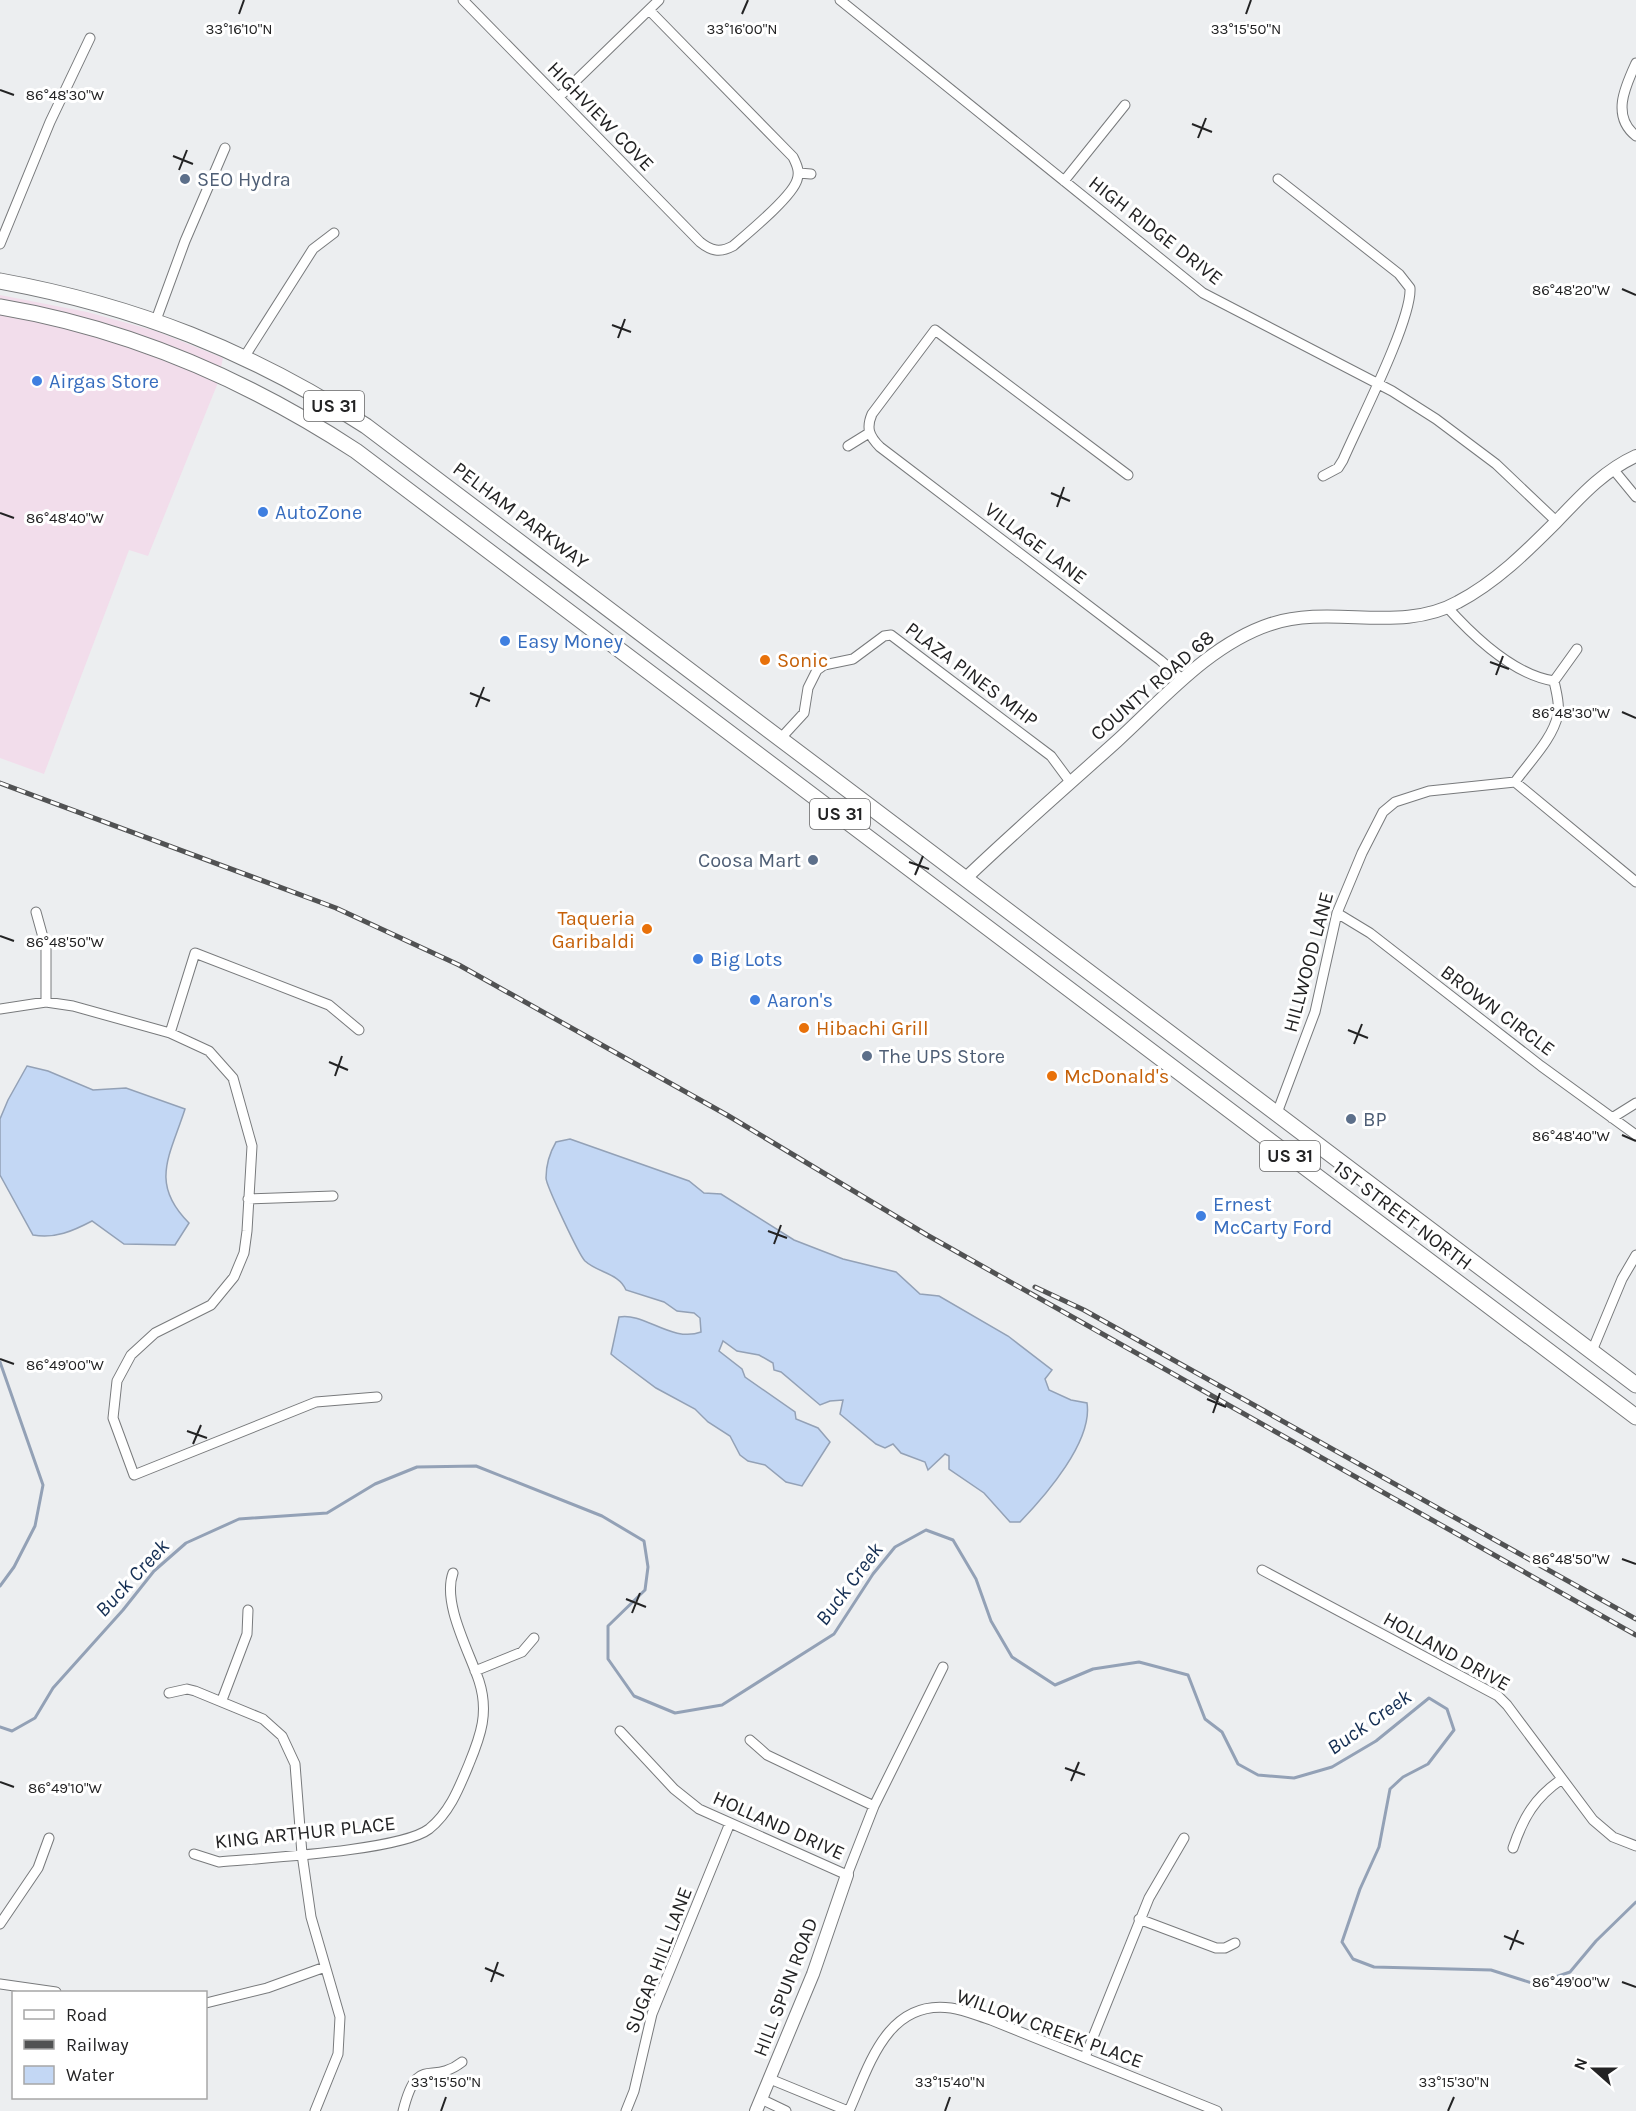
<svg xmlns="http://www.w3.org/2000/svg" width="1636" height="2111" font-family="Karla,sans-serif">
<rect width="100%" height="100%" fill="#eceef0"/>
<!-- industrial -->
<path fill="#f2ddeb" d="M0,295L87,312L156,331L223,358L217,385L148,556L129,550L44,774L0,758Z"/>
<!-- water -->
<path fill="#c3d7f4" stroke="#93a1b6" stroke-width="1.5" d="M27,1066L48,1071L93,1090L126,1088L185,1109C170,1156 149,1183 189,1223L175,1245L124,1244L92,1221C73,1231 55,1239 33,1235L0,1175V1119L8,1100Z
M570,1139L689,1181L704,1193L721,1194L794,1240L843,1259L896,1272L920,1294L939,1296L1008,1336L1052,1370L1045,1379L1049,1390L1071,1400L1087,1403C1093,1441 1046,1495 1020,1522H1010L984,1493L949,1469V1456L945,1454L928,1470L925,1462L901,1453L893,1444L885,1448L876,1444L840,1414L843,1400L830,1401L820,1405L781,1372L774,1370L773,1363L759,1355L737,1351L723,1341L719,1351L742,1369L745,1377L795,1412L796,1419L818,1428L830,1442L802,1486L786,1482L765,1465L748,1461L740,1455L730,1436L708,1422L695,1409L656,1388L617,1359L611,1354L619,1317C644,1312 672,1343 701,1332L700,1318L694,1313L677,1311L664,1302L626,1290C619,1273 598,1273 585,1261C579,1255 546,1185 546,1178C546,1164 549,1154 556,1142Z"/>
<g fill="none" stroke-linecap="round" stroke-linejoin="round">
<!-- stream -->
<path stroke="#93a1b6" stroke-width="3" d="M0,1362L43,1485L35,1526L14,1567L0,1586
M0,1727L12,1731L35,1718L53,1688L123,1610L154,1571L186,1543L239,1519L327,1513L375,1484L417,1467L476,1466L602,1516L644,1541L648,1567L645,1590L608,1626V1659L634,1696L675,1713L722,1705L834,1634L873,1574L895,1547L926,1530L953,1540L976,1579L991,1621L1012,1657L1055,1685L1093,1669L1139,1662L1188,1675L1205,1719L1222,1732L1238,1764L1258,1775L1294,1778L1332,1767L1376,1741L1429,1698L1447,1709L1454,1730L1428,1764L1403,1777L1390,1789L1379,1847L1360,1889L1342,1942L1353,1959L1374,1967L1491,1970L1535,1984L1570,1972L1596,1941L1636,1902"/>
<defs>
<path id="minor" d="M463,0L700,242C711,251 720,253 733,246C748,233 792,197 797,180C800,172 797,165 793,157L649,10
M840,0L1203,293L1392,391L1436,419L1496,464L1556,521
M1636,63C1625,87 1611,116 1636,136
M559,97L659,0
M799,173L811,174
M1278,179L1399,274L1410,288C1412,320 1358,425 1343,460L1338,468L1323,476
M1064,181L1125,105
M0,244L50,122L90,38
M156,320L185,241L225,148
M245,356L313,249L334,233
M848,446L869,433
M1613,469L1636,497
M1128,475L935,330L872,414C866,428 869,436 880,447L1160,660L1183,680
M1447,607C1474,637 1514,675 1554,681
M1554,681L1577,649
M781,738L804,713L808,688L817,670L824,665L853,659L884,636L891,635L1051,756L1071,783
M1515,782C1529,762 1553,739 1558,714C1560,704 1556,691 1554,681
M36,912L46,948V1002
M1337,913L1370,933L1541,1066L1636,1135
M0,1009L46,1002L73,1006L170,1033L209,1051L233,1078L252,1146L247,1231L244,1253L234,1277L211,1305L155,1333L131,1355L117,1381L113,1418L134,1475L316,1402L377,1397
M170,1033L195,953L329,1005L359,1030
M1277,1113L1315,1012L1337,913L1362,853L1383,812L1395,802L1429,791L1515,782L1636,882
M1612,1118L1636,1103
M248,1199L333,1196
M1592,1351L1622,1279L1636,1255
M1262,1570L1498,1696L1507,1705L1593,1820L1613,1837L1636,1846
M475,1671L522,1652L534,1638
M169,1693L187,1689L195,1691L263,1719L282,1736L295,1764L302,1854L311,1917L340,2017L338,2054L315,2111
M222,1700L247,1634L248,1610
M620,1731L674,1789L699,1809L847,1875L874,1806L943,1667
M750,1740L767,1755L874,1806
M1513,1848C1523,1818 1535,1797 1562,1779
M194,1854L219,1862C261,1858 400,1851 429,1829C450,1812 459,1788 469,1764C481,1735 489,1712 479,1681C469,1651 442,1603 453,1573
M1139,1919L1216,1948H1225L1235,1943
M0,1924L38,1868L49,1838
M0,1984L56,1992
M206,2003L267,1988L325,1967
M1085,2057L1149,1898L1184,1838
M770,2079L848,2111
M761,2099L786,2111
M403,2111C418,2052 430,2087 462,2062
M626,2111L634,2091L652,2014L730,1823
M849,2111C869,2066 887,1999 951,2008C965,2010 978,2016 991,2020L1217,2111"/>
<path id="tertiary" d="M966,878C1015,831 1067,786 1117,741C1164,698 1210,644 1271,624C1332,604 1401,634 1458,602C1496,582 1526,552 1556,522C1580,497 1603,471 1636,456
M756,2111L813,1974L847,1875"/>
<path id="primary" d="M0,281C136,306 250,351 366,426L1636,1385
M0,307C130,329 246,379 356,451L1636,1417"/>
</defs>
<!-- minor casing -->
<use href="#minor" stroke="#787a7c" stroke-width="11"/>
<!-- tertiary casing -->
<use href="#tertiary" stroke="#787a7c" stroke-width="14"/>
<!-- primary casing -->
<use href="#primary" stroke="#787a7c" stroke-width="17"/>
<!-- minor -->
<use href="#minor" stroke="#fff" stroke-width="9"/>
<!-- tertiary -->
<use href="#tertiary" stroke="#fff" stroke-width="12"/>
<!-- primary -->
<use href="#primary" stroke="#fff" stroke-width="15"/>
<defs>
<path id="rail" d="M0,783L336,908L459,965L727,1115L927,1235L1636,1635
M1035,1287L1084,1310L1636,1619"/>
</defs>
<!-- rail casing -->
<use href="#rail" stroke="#515253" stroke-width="5"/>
<!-- rail -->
<use href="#rail" stroke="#fff" stroke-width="3" stroke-dasharray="9" stroke-linecap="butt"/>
</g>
<!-- ticks -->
<path fill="none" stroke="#232324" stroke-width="2" d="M239,14L244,0M742,14L748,0M1246,14L1251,0M0,90L14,95M1192,124L1212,132M1198,138L1206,118M173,156L193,164M179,170L187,150M1622,289L1636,295M612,325L631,332M618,338L625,319M1051,493L1070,501M1057,507L1064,487M0,513L14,518M1490,662L1509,669M1496,675L1503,656M470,693L490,701M476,707L484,687M1622,712L1636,718M909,862L929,869M915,875L923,856M0,936L14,941M1348,1030L1368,1038M1354,1044L1362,1024M329,1062L348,1070M335,1076L342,1056M1622,1135L1636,1141M768,1231L787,1238M774,1244L781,1225M0,1359L14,1364M1207,1399L1226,1407M1213,1413L1220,1393M187,1431L207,1438M193,1444L201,1425M1622,1559L1636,1564M626,1599L646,1607M632,1613L640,1593M1065,1768L1085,1775M1071,1781L1079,1762M0,1782L14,1787M1504,1936L1524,1944M1510,1950L1518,1930M485,1968L504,1976M491,1982L498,1962M1622,1982L1636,1987M441,2111L446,2097M945,2111L950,2097M1448,2111L1454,2097"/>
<!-- markers -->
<g fill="#5c6f8a" stroke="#fff" stroke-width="2">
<circle cx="185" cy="179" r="6"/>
<circle cx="813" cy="860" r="6"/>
<circle cx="867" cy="1056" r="6"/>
<circle cx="1351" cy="1119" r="6"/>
</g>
<g fill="#3f7fe0" stroke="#fff" stroke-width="2">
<circle cx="37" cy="381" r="6"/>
<circle cx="263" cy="512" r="6"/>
<circle cx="505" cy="641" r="6"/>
<circle cx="698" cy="959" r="6"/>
<circle cx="755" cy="1000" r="6"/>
<circle cx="1201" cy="1216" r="6"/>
</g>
<g fill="#e8710a" stroke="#fff" stroke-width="2">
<circle cx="765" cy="660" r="6"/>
<circle cx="647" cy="929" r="6"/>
<circle cx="804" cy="1028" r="6"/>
<circle cx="1052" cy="1076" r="6"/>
</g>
<g text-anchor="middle" stroke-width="6" stroke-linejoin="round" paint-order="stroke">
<!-- shield labels -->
<g fill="#fff" stroke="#656566" stroke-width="1.5">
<rect x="304" y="391" width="60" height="30" rx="4.5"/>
<rect x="810" y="799" width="60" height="30" rx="4.5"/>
<rect x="1260" y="1141" width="60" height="30" rx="4.5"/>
</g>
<g font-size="18" font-weight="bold" fill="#232324">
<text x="334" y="412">US 31</text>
<text x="840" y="820">US 31</text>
<text x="1290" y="1162">US 31</text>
</g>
<!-- street labels -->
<g font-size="20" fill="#232324" stroke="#fff">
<text transform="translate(601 116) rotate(46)" y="7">HIGHVIEW COVE</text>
<text transform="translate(1156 230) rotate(38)" y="7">HIGH RIDGE DRIVE</text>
<text transform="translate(521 515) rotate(37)" y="7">PELHAM PARKWAY</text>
<text transform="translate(1036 543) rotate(37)" y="7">VILLAGE LANE</text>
<text transform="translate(972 674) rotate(37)" y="7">PLAZA PINES MHP</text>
<text transform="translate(1152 685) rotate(-41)" y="7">COUNTY ROAD 68</text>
<text transform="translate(1308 962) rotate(-75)" y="7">HILLWOOD LANE</text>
<text transform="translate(1498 1010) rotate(37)" y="7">BROWN CIRCLE</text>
<text transform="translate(1403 1215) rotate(37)" y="7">1ST STREET NORTH</text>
<text transform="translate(1447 1651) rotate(29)" y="7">HOLLAND DRIVE</text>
<text transform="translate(779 1825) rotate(24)" y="7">HOLLAND DRIVE</text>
<text transform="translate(305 1832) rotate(-6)" y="7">KING ARTHUR PLACE</text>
<text transform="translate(658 1960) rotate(-69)" y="7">SUGAR HILL LANE</text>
<text transform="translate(785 1987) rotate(-69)" y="7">HILL SPUN ROAD</text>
<text transform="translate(1050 2028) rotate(20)" y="7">WILLOW CREEK PLACE</text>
</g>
<!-- service labels -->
<g font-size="20" fill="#4e5e75" stroke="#fff" text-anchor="start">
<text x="197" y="186">SEO Hydra</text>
<text x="801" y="867" text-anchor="end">Coosa Mart</text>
<text x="879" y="1063">The UPS Store</text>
<text x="1363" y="1126">BP</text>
</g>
<!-- shop labels -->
<g font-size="20" fill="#366cbe" stroke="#fff" text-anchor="start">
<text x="49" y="388">Airgas Store</text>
<text x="275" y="519">AutoZone</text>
<text x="517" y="648">Easy Money</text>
<text x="710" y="966">Big Lots</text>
<text x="767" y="1007">Aaron's</text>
<text x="1213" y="1211">Ernest<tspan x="1213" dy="23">McCarty Ford</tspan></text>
</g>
<!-- food labels -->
<g font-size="20" fill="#c56008" stroke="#fff" text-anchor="start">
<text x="777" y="667">Sonic</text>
<text x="635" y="925" text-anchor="end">Taqueria<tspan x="635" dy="23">Garibaldi</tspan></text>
<text x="816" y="1035">Hibachi Grill</text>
<text x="1064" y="1083">McDonald's</text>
</g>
<!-- water labels -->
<g font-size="21" font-style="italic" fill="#142e53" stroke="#fff">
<text transform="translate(132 1578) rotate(-47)" y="7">Buck Creek</text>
<text transform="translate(849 1584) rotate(-53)" y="7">Buck Creek</text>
<text transform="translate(1369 1722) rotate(-35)" y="7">Buck Creek</text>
</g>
</g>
<g font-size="15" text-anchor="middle" fill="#232324" stroke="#fff" stroke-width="6" stroke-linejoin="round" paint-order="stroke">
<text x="239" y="34">33°16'10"N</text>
<text x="742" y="34">33°16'00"N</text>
<text x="1246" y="34">33°15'50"N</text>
<text x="65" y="100">86°48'30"W</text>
<text x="1571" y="295">86°48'20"W</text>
<text x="65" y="523">86°48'40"W</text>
<text x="1571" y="718">86°48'30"W</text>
<text x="65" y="947">86°48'50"W</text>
<text x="1571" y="1141">86°48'40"W</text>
<text x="65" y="1370">86°49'00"W</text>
<text x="1571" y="1564">86°48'50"W</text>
<text x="65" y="1793">86°49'10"W</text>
<text x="1571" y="1987">86°49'00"W</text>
<text x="446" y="2087">33°15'50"N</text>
<text x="950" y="2087">33°15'40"N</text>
<text x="1454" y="2087">33°15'30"N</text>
</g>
<!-- legend -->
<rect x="12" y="1991" width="195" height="108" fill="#ffffff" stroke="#a7a7a7" stroke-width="1.5"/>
<rect x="24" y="2010" width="30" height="9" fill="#ffffff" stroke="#a7a7a7" stroke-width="1.5"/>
<text x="66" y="2021" font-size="18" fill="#232324">Road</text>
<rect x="24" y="2040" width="30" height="9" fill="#515253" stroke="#a7a7a7" stroke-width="1.5"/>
<text x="66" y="2051" font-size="18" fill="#232324">Railway</text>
<rect x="24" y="2066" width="30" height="18" fill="#c3d7f4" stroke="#a7a7a7" stroke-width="1.5"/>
<text x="66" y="2081" font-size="18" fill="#232324">Water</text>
<!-- north arrow -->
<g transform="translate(1594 2069) rotate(291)" stroke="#ffffff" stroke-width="4.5" paint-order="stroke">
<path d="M0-4.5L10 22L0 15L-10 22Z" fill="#232324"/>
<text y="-9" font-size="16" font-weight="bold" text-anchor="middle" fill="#232324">N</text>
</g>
</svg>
